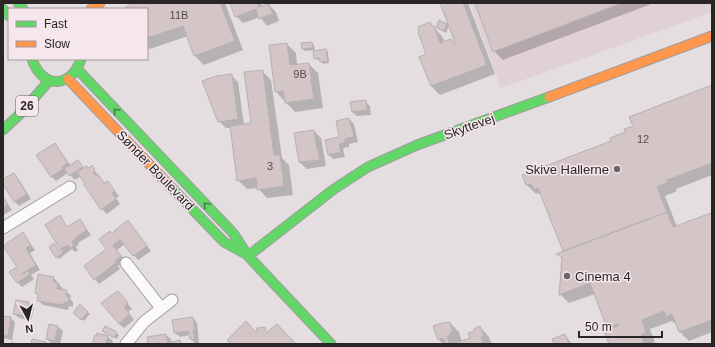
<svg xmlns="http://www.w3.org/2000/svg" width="715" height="347" font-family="Helvetica,sans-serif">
<rect width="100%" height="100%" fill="#e4dee0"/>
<!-- built -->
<path fill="#e0d1d6" d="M470,3H712V12L501,88Z"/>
<!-- shadow -->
<path fill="#0003" d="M133,3H225L243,50L204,65L195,56L188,36L150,49L147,45V9H126Z
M231,3H260L263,7L269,5L276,12L279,21L267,26L260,17L243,23L236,16Z
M441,3H468L495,74L440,95L431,86L428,55L430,24L442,36L445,43L451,41L455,44H457Z
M476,3H654L503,60L494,51Z
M447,24L449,26L446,33L437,28Z
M312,43L314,45L315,52L326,50L328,52L329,63L323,64L321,60H317L315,58L314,50L305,51L303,49V44Z
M287,44L296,53L297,65L309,64L318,73L323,108L295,112L276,92L270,46Z
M262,71L271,80L282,158L289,165L293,195L267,198L258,188L247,189L238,180L231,128H226L219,121L231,75L238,82L244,125L252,124Z
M712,86V175L676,189L677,191L665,196L677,227L710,214L712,216V332L689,341L680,332L677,325L672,321L650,329L655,342L650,344H610L611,330L608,327L595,294L569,303L560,294L563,259L558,254L565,251L543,197L538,193L536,194L527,185L613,141L626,133L634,126Z
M365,101L370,106L371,115L357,116L352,112Z
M349,119L354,124L358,142L349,144V147L343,148L345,157L333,159L329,155L340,137Z
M314,131L321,138L326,166L307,169L299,162Z
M55,144L71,166L78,161L84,169H89L92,167L105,184L108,182L112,187L119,196L116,198L120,204L107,214L102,209L81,176L75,180L68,173L56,181L51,176Z
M13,174L18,178L31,199L19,206L15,202L5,185L3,186V180Z
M3,197L12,210L3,215Z
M60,217L68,228L80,220L91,235L78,243L79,244L76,247L78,250L75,252L72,249L59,259L57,257L59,252L63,250L46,225Z
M128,221L151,251L138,260L125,244L117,250L125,261L118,266L120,269L99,284L95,279L108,250L112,234Z
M23,234L35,250L30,253L40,270L31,275L34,279L22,287L17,282L18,268Z
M54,278L63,289L62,291H66L71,296L70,299L73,302V307L69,306L68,310L43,305L38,300L39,296L36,293Z
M122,297L132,309L128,312L134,320L124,328L119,324Z
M16,301L29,303L34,308L31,320L19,318L14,314Z
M80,306L90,314L84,321L74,313Z
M3,317L10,318L15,322L12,342L19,344H11L12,340L3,338Z
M193,318L197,323L199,343L195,344L191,339L190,335L180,337L175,333Z
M450,323L459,332L462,342L471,338L480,327L489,337L492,344H443L439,340L447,324Z
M50,325L58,327L63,331L60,344H52L47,339Z
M105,327L119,335L117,339L103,331Z
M98,334L108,337L113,341L112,344H94Z
M166,335L171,339V343L180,341L182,344H149Z
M565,335L572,344H555Z"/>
<!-- building -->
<path fill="#d4c5c7" stroke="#b6b1b2" d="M131,3H220L235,41L194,56L183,26L147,38V9H124Z
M230,3H257L259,7L269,4L273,14L259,19L256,9L235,17Z
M440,3H463L487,65L431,86L419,57L426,54L418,32L419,31L418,27L430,22L432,26H434L440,43L451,39L453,44L455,43Z
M475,3H622L493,52Z
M439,20L447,24L444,31L436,28Z
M312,42L313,48L302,49L301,43Z
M287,43L290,65L309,63L314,99L285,103L283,91L275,92L269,45Z
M326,49L328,61L320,62L319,58L314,59L313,51Z
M263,70L274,155H280L284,186L257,190L256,178L237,181L230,126L251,123L244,72Z
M232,74L238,119L218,122L202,81L216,76Z
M712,85V163L667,180L668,182L657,187L667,212L563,251L538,188L534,190L531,184L526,185L522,175L611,141L610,138L625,132L624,129L633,126L629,117Z
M366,100L367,110L352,112L350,102Z
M349,118L354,137L345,139V142L339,144L341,152L328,155L325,140L339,137L336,121Z
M314,130L317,149H318L320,160L299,162L294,133Z
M55,143L68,163L62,167L63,169L51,177L36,155Z
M78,160L83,167L69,176L64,169Z
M92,165L95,170L93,172L96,176L98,174L104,183L108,181L115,191L112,193L116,199L101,210L84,185L85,184L77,172L87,166L89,168Z
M14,173L27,194L14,202L3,184V179Z
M3,196L8,205L3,208Z
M667,212L673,227L711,213L712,217V320L679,332L672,314L666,317L664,311L642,320L646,333L641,335L644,342L640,344H609L604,331L618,326L617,324L607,328L590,283L559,295L562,257L556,254Z
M60,215L67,227L80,219L87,230L75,238L76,239L72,242L74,245L70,248L68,245L60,249L45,225Z
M128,220L147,246L133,256L120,240L113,245L121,256L115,261L116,263L94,280L84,266L106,249L99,239L110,231L112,233L114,232V231Z
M23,232L31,245L26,248L36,265L22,274L28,271L30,274L17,283L9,272L17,267L3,246Z
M54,243L59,251L62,249L64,252L56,258L49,247Z
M38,274L54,277L53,282L58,283L57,289L67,290L66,296H69L68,303L64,302V305L37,301L38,294L35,293Z
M118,291L128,303L124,307L130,314L119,324L101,303Z
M16,300L29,302L27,316L13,314Z
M80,304L88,312L81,320L73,313Z
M3,316L11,317L8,336L3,335Z
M193,317L195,329L193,330L195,339H190L188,331L174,333L172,320Z
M246,321L257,333V328L265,327L266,333L277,324L296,344H231L227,340Z
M445,322L446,323L450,322L453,332L450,333L451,335L447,336L450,344H446L443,338L438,340L433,326Z
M49,324L58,326L55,341L46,339Z
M105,326L117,332L114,338L102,331Z
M480,326L484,336L481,337L484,344H453L470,338L468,333L474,331V329Z
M97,333L108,336L106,344H92L95,335L97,336Z
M166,334L168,344H148L147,337Z
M565,334L569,344H554L552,339Z
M32,339L46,342V344H31Z
M180,340L181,344H170V342Z"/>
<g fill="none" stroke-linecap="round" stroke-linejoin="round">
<defs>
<path id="street" d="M3,228L70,187
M126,263L161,308
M126,344L144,322L172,300"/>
<path id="fast" d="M18,3L23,9
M3,9L9,16
M32,59C42,89 71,89 81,59
M78,70L233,233L248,256L331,344
M3,130L19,115L49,81
M169,185L224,242L244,253
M248,256L334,189L368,167L417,145L549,97"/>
<path id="slow" d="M91,9L100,3
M68,79L169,185
M549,97L712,36"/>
</defs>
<!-- street casing -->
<use href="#street" stroke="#a19c9e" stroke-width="13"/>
<!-- fast casing -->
<use href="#fast" stroke="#a19c9e" stroke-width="11"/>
<!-- slow casing -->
<use href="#slow" stroke="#a19c9e" stroke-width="11"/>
<!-- street -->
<use href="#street" stroke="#fbfafa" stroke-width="11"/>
<!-- fast -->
<use href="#fast" stroke="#63d668" stroke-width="9"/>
<!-- slow -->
<use href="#slow" stroke="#ff974d" stroke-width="9"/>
</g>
<!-- one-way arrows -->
<defs><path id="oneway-chevron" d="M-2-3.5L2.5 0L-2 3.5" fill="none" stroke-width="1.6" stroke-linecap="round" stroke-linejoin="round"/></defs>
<g stroke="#467e48">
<use href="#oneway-chevron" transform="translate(116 111) rotate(-133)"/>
<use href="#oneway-chevron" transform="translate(206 205) rotate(-133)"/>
</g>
<!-- markers -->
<g fill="#6b6668" stroke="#f5e7ec" stroke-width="1.5">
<circle cx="617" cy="169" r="4"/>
<circle cx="567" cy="276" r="4"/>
</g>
<g text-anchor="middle" stroke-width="3" stroke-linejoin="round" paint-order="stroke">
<!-- number labels -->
<g font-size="11" fill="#544d4f">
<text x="179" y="19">11B</text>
<text x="300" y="78">9B</text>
<text x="643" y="143">12</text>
<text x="270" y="170">3</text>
</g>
<!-- shield labels -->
<rect fill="#f5e7ec" stroke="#675f62" stroke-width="1" x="16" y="96" width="22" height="20" rx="3"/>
<g font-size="12" font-weight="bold" fill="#2a2527">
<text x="27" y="110">26</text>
</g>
<!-- street labels -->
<g font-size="13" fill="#2a2527" stroke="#f5e7ec">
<text transform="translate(469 126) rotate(-20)" y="5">Skyttevej</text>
<text transform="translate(156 170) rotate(46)" y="5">Sønder Boulevard</text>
</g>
<!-- poi labels -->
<g font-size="13" fill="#2a2527" stroke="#f5e7ec" text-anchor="end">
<text x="609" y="174">Skive Hallerne</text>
<text x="575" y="281" text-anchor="start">Cinema 4</text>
</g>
</g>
<!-- border -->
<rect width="715" height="347" fill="none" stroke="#2a2527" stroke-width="8"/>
<!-- legend -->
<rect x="8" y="8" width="140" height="52" fill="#f5e7ec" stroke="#a4999d"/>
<rect x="16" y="21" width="20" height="6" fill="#63d668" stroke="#a4999d"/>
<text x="44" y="28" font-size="12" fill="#2a2527">Fast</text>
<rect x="16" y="41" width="20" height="6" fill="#ff974d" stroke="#a4999d"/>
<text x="44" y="48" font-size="12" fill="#2a2527">Slow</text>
<!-- north arrow -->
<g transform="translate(28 319) rotate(173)" stroke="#f5e7ec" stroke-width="3" paint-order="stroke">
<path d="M0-3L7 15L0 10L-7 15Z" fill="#2a2527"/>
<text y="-6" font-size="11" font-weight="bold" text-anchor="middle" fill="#2a2527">N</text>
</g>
<!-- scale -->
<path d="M579 331v6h83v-6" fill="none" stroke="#2a2527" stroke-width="2"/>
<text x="585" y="331" font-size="12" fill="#2a2527" stroke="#f5e7ec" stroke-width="3" paint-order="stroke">50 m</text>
</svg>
